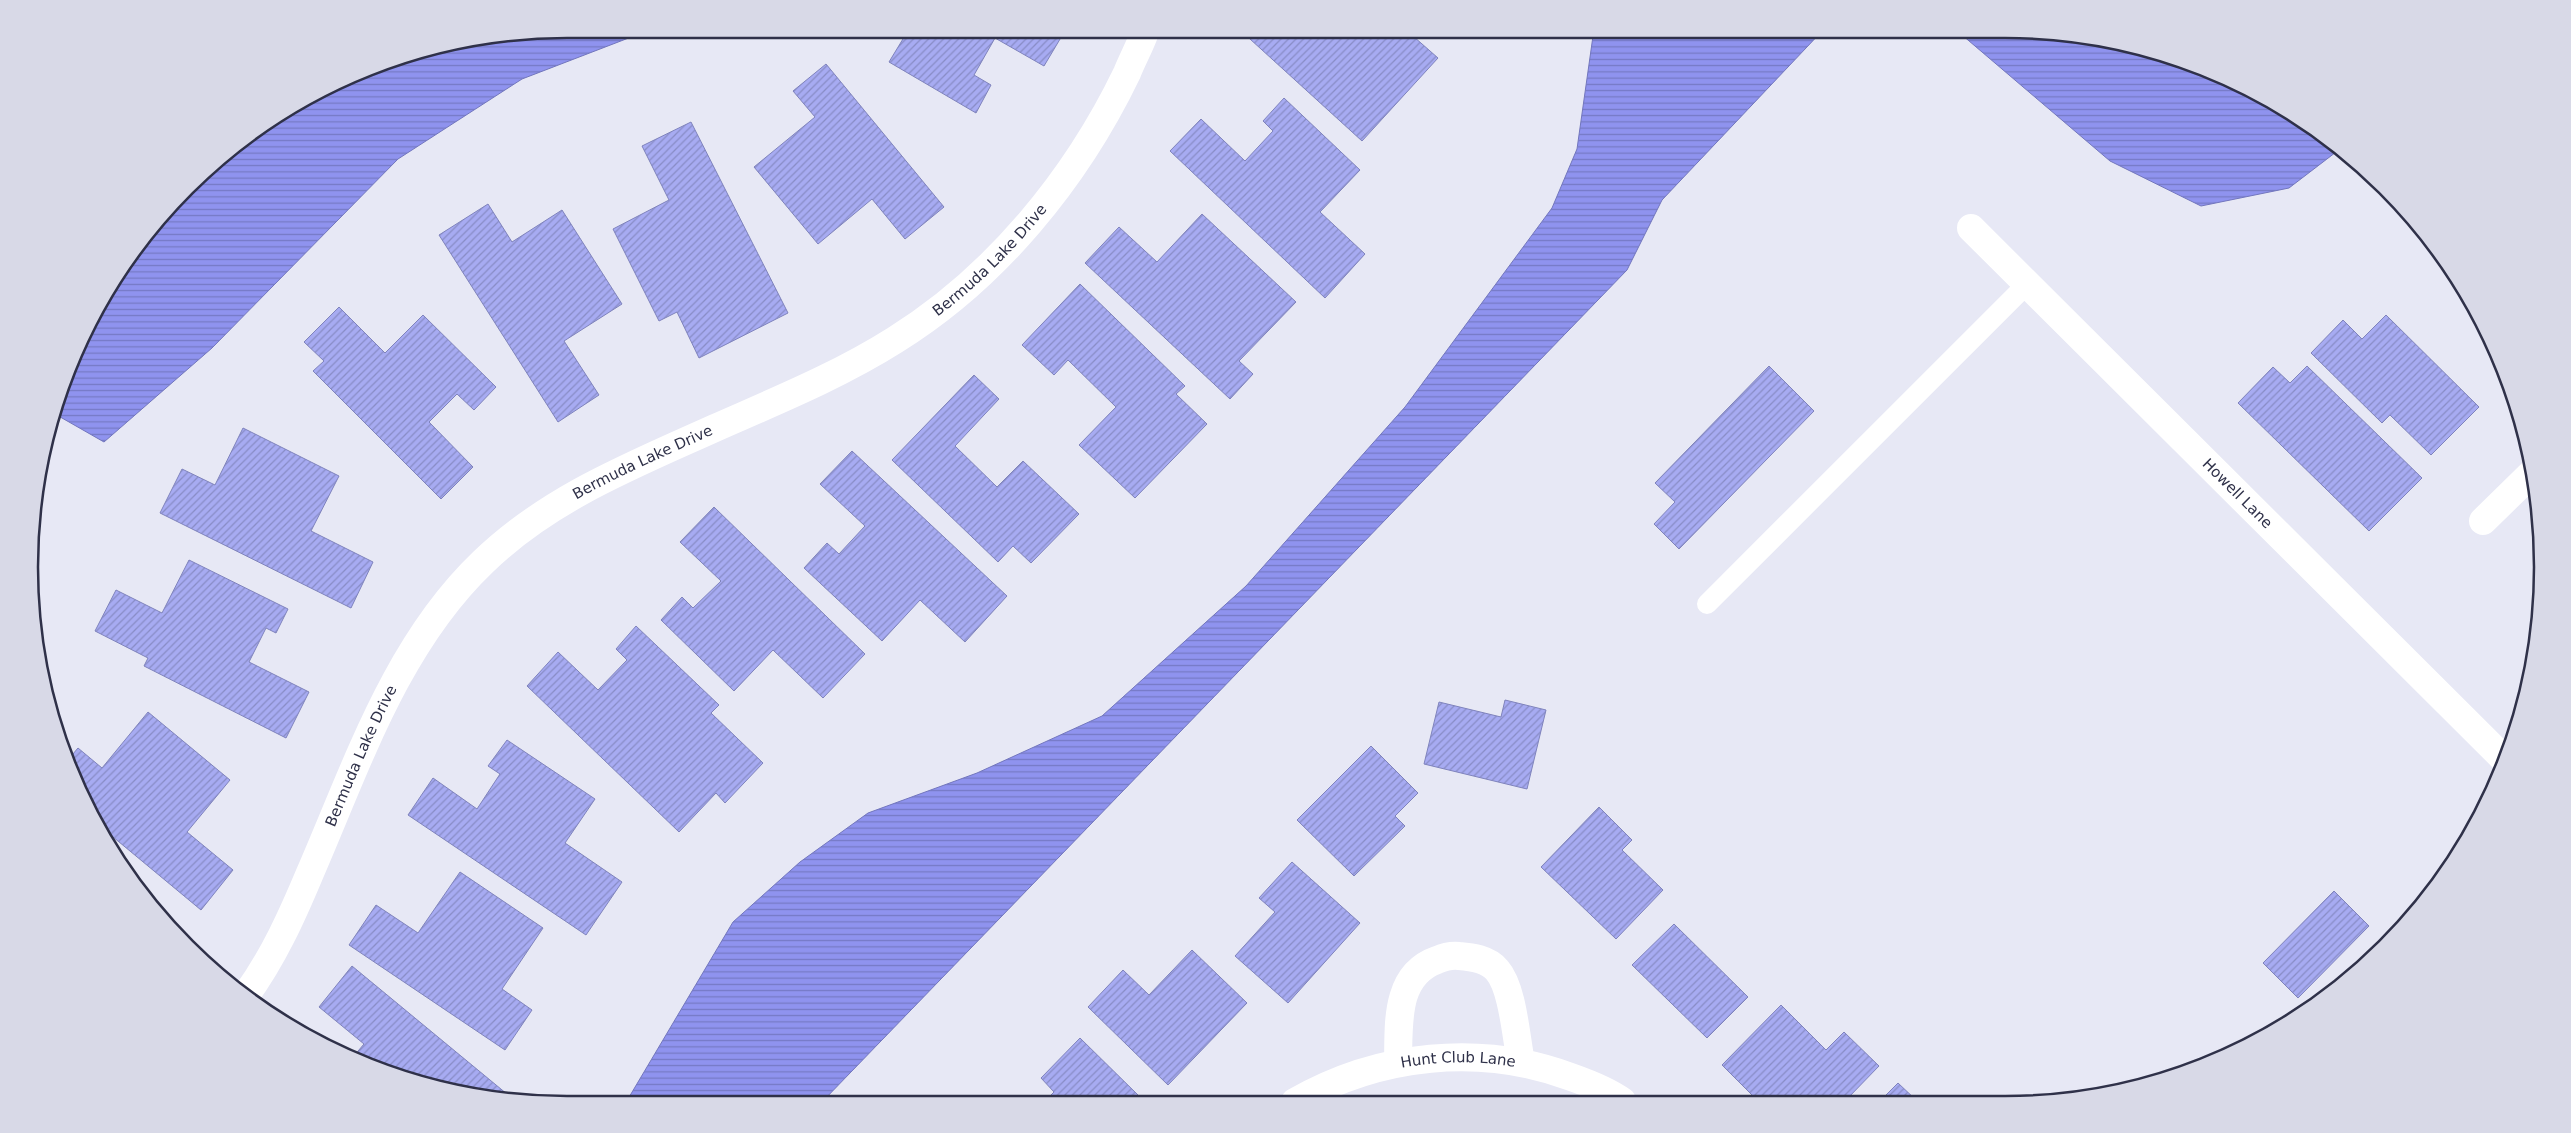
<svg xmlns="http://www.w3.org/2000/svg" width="2571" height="1133" font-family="'DejaVu Sans',sans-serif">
<defs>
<pattern id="water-rules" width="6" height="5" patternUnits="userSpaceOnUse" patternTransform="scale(1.25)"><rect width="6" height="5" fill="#8f93ef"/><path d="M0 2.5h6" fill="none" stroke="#7579c4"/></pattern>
<pattern id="building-hatch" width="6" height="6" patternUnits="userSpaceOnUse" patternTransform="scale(1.25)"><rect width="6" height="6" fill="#a7abf2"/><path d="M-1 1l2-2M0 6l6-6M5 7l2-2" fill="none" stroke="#888cc6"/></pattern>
</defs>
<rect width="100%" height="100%" fill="#e7e8f5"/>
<!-- water -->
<path fill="url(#water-rules)" stroke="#7276bd" d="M566,29H652L522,79L398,159L212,348L104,442L55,414L53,410L57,393L101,297L162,212L212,162L298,101L393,57L462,39Z
M1594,29H1824L1662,200L1627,270L821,1103L625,1104L733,922L800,862L868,813L977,773L1102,716L1246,586L1405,407L1552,208L1577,149Z
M1955,29H2005L2109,39L2178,57L2274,101L2340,149L2289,188L2201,206L2110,161Z"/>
<!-- building -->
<path fill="url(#building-hatch)" stroke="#7f83bc" d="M909,29H1066L1044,66L995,38L974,75L991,85L976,113L889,62Z
M1239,29H1405L1438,58L1362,141Z
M826,64L944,207L905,239L872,199L818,244L754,167L815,117L793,91Z
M1284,98L1360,170L1320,212L1365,254L1325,298L1170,151L1201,119L1245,161L1273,131L1263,121Z
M691,122L788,313L699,358L677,312L659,321L613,229L669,200L642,146Z
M488,204L512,242L562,210L622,304L564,341L599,395L558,422L439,235Z
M1202,214L1296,302L1239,361L1253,374L1230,399L1085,263L1119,227L1157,262Z
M2436,248L2453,275L2431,253Z
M1080,284L1185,386L1176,394L1207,424L1135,498L1079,445L1116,407L1068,360L1054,375L1022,345Z
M339,307L385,353L423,315L496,387L474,410L457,394L429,422L473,467L441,499L313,371L324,361L304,342Z
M2386,315L2479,407L2431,455L2390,415L2382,423L2311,353L2343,320L2362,339Z
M1769,366L1814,411L1679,549L1654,524L1675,502L1655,483Z
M2307,366L2422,478L2369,531L2238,403L2273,367L2290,383Z
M974,375L999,399L955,446L997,487L1023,461L1079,514L1031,563L1013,546L998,562L892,460Z
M243,428L339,476L311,531L373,562L351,608L160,513L182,469L215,485Z
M852,451L1007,596L965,642L920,600L882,641L804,568L827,543L839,554L865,526L820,484Z
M714,507L865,654L823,698L773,650L734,691L661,620L682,597L693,608L721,581L680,542Z
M189,560L288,609L276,633L266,628L249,662L309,692L286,738L144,666L148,658L95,631L116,590L162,613Z
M636,626L719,705L711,713L763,763L725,803L716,793L679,832L527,686L558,652L598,690L627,660L616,649Z
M1505,700L1546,710L1527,789L1424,764L1439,702L1501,717Z
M148,712L230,780L187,832L233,870L201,910L95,822L67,761L78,748L102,768Z
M507,740L595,799L565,843L622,882L586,935L408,815L433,778L477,809L500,774L488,766Z
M1371,746L1418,793L1395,816L1405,826L1354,876L1297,820Z
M1599,807L1632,840L1622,850L1663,890L1616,939L1541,867Z
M1292,862L1360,923L1288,1003L1235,956L1275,912L1259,898Z
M460,872L543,928L502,989L532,1010L505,1050L349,945L376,905L418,933Z
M2334,891L2369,926L2298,998L2263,963Z
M1674,924L1748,997L1707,1038L1632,965Z
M1192,950L1247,1003L1168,1085L1088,1007L1123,970L1149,995Z
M352,966L513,1099L462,1094L393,1076L353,1057L364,1044L319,1007Z
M1781,1005L1826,1050L1844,1032L1879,1066L1846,1100L1758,1101L1722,1065Z
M1080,1038L1138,1095L1131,1103H1043L1054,1092L1041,1078Z
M1898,1083L1916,1100H1881Z"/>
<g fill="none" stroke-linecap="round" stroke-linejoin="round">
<!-- service -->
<path stroke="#fff" stroke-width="20" d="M1707,604L2027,284"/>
<!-- minor -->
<g stroke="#fff" stroke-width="28">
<path id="s1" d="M1971,228L2504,759"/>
<path d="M2483,521L2532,473"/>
<path id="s2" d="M246,995C273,958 292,916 310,873C357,765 396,645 483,562C549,498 633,465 715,428C776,401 838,376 895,340C995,278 1076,179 1127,73C1133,58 1141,44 1146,29"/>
<path d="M1398,1063C1399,1026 1394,975 1437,960C1444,957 1450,955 1459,956C1472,957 1488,959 1497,970C1513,988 1516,1038 1521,1062"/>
<path id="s3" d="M1295,1102C1379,1054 1480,1043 1571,1077C1588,1083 1607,1090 1622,1101"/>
</g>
</g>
<g text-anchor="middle" stroke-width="4" stroke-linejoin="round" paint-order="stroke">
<!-- street labels -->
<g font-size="15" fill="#2f3149" stroke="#e7e8f5">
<text dy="5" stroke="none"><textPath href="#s2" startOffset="1091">Bermuda Lake Drive</textPath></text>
<text dy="5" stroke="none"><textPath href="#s2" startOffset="686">Bermuda Lake Drive</textPath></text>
<text dy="5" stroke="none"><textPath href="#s1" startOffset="376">Howell Lane</textPath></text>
<text dy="5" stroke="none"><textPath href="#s2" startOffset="266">Bermuda Lake Drive</textPath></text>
<text dy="5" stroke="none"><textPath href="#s3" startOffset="171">Hunt Club Lane</textPath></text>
</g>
</g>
<!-- crop -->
<path d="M0 0H2571V1133H0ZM567 38H2005A529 529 0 0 1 2534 567V567A529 529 0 0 1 2005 1096H567A529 529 0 0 1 38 567V567A529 529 0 0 1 567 38Z" fill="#d8d9e7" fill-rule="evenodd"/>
<path fill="none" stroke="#2f3149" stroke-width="2.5" d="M567 38H2005A529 529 0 0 1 2534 567V567A529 529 0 0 1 2005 1096H567A529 529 0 0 1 38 567V567A529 529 0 0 1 567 38Z"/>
</svg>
